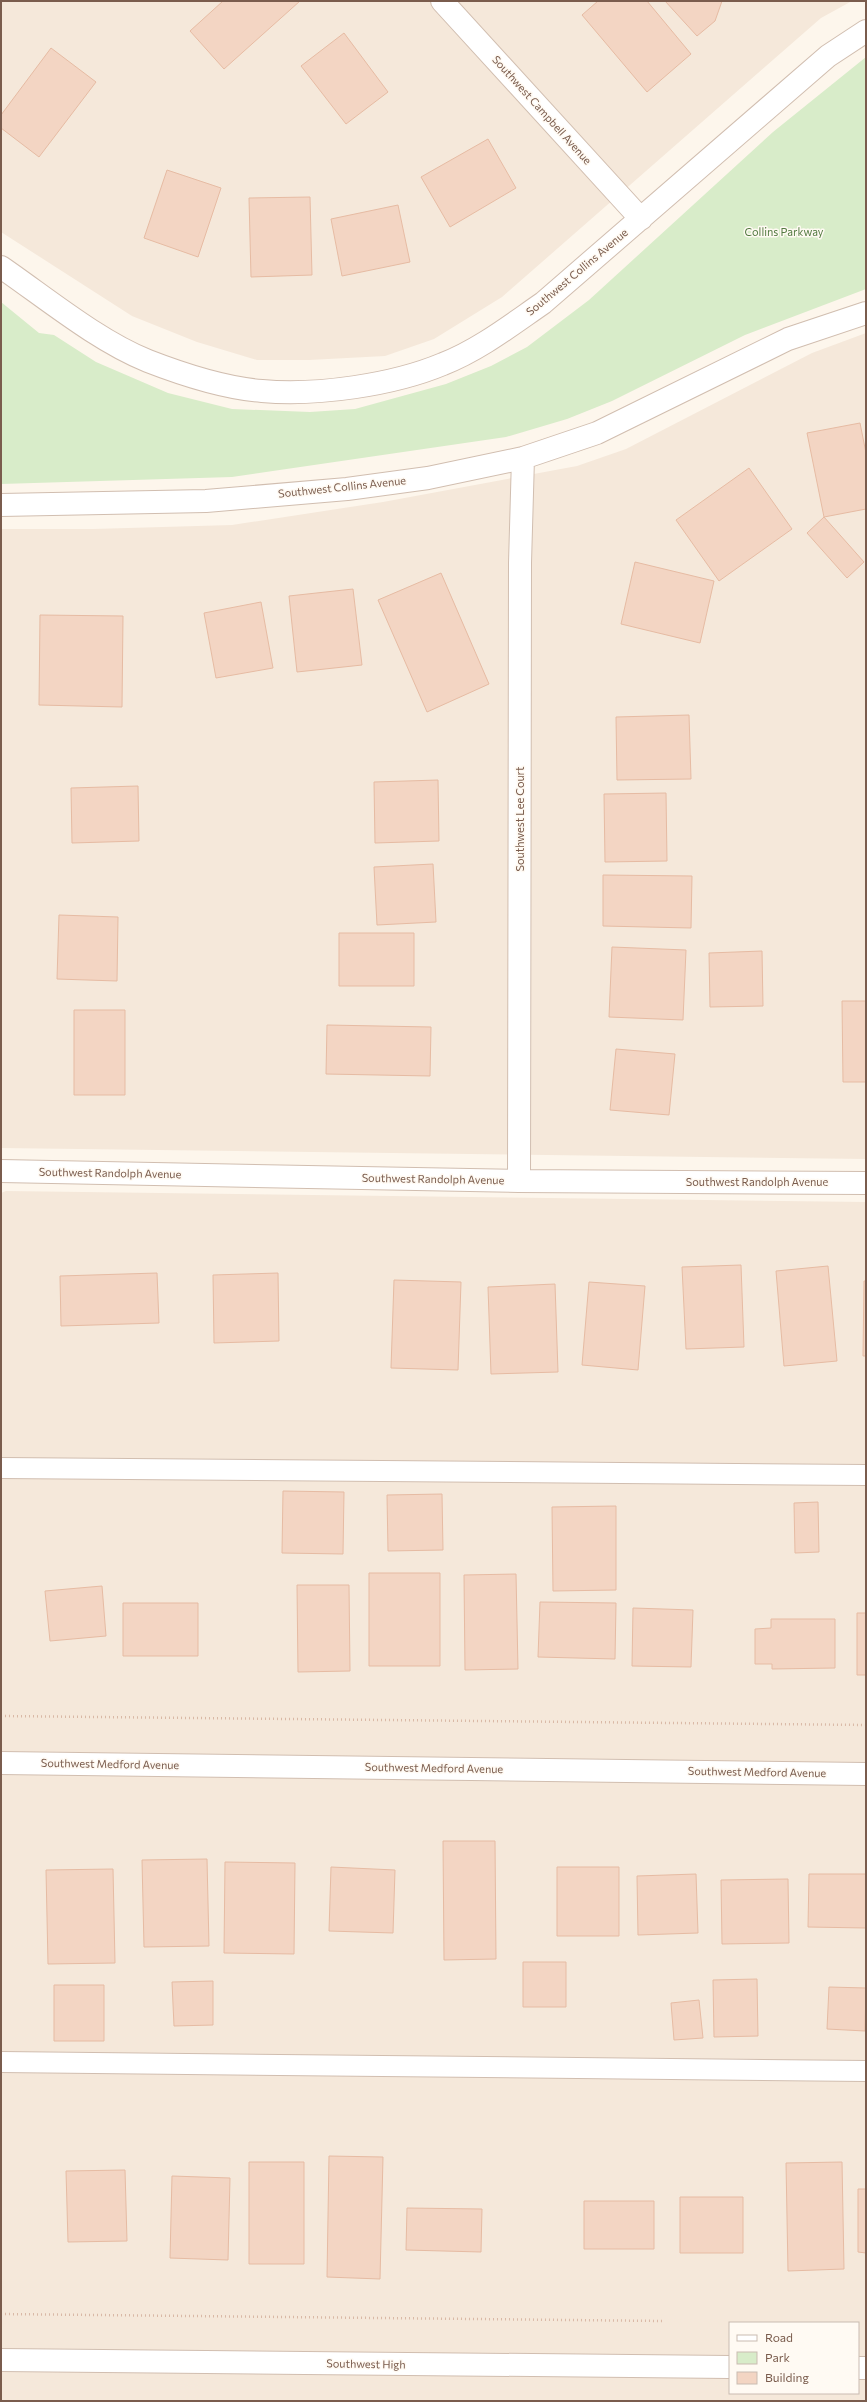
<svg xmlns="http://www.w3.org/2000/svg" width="867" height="2402" font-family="Commissioner,sans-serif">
<rect width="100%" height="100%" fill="#fdf6ec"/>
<!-- residential -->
<path fill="#f5e8da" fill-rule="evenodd" d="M1,1H852L821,18L502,297L434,339L385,356L309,360H257L197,342L132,316L1,232Z
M866,333V1159L1,1148V529H93L232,525L383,502L577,466L626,449L812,353Z
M6,1191L866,1202V2401H1V1193ZM730,2323H858V2393H730Z"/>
<!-- green -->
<path fill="#d8ecc9" d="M866,57V289L745,335L612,401L567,419L506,437L232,477L1,484V302L39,333L54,335L96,362L168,393L232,409L310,412L355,409L446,384L491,366L527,347L589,300L773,132Z"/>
<!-- building -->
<path fill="#f3d5c3" stroke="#e6bba3" d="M223,1H300L224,69L190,31Z
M598,1H647L691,54L647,92L582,15Z
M665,1H722L715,21L697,36Z
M344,33L388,92L346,124L301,66Z
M51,48L96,82L39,157L1,128V115Z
M488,139L516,188L450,227L421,177Z
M167,170L221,188L198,257L144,238Z
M310,197L312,275L251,277L249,198Z
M398,205L410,262L342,276L331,219Z
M860,423L866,453V509L824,517L807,433Z
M749,468L792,529L719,581L676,520Z
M824,517L864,562L847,578L807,533Z
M635,562L714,581L700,643L621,624Z
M441,573L489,684L427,712L378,600Z
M353,589L362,665L297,672L289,596Z
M261,602L273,668L216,678L204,613Z
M40,615L123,616L122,707L39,705Z
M689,715L691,779L617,780L616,717Z
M438,780L439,841L375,843L374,782Z
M138,786L139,841L72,843L71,788Z
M666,793L667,861L605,862L604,794Z
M433,864L436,922L377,925L374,867Z
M603,875L692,876L691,928L603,926Z
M59,915L118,917L117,981L57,979Z
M339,933H414V986H339Z
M612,947L686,950L683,1020L609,1017Z
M762,951L763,1006L710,1007L709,953Z
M842,1001H866V1082H843Z
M74,1010H125V1095H74Z
M327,1025L431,1027L430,1076L326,1074Z
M616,1049L675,1054L669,1115L610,1110Z
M741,1265L744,1347L686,1349L682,1267Z
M828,1266L837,1361L784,1366L776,1271Z
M157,1273L159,1323L61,1326L60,1276Z
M278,1273L279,1341L214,1343L213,1275Z
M394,1280L461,1282L458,1370L391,1368Z
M864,1281H866V1356H863Z
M589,1282L645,1286L638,1370L582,1365Z
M555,1284L558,1372L491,1374L488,1287Z
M283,1491L344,1492L343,1554L282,1553Z
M442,1494L443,1550L388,1551L387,1495Z
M818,1502L819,1552L795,1553L794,1503Z
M616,1506V1590L553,1591L552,1507Z
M369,1573H440V1666H369Z
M516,1574L518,1669L465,1670L464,1575Z
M297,1585H349L350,1671L298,1672Z
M102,1586L106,1636L50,1641L45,1591Z
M540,1602L616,1603L615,1659L538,1657Z
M123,1603H198V1656H123Z
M633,1608L693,1610L691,1667L632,1666Z
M857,1613H866V1675H857Z
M771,1619H835V1668L772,1669V1664H755V1629L771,1628Z
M443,1841H495L496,1959L444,1960Z
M207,1859L209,1946L144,1947L142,1860Z
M225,1862L295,1863L294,1954L224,1953Z
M331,1867L395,1870L393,1933L329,1931Z
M557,1867H619V1936H557Z
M113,1869L115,1963L48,1964L46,1870Z
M696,1874L698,1933L638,1935L637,1876Z
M809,1874H866V1928L808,1927Z
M788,1879L789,1943L722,1944L721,1880Z
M523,1962H566V2007H523Z
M757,1979L758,2036L714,2037L713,1980Z
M213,1981V2025L174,2026L172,1982Z
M54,1985H104V2041H54Z
M829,1987L866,1988L865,2031L827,2029Z
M699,2000L703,2038L674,2040L671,2003Z
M329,2156L383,2157L380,2279L327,2277Z
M249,2162H304V2264H249Z
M842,2162L844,2269L788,2271L786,2163Z
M125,2170L127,2241L68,2242L66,2171Z
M172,2176L230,2178L228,2260L170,2258Z
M858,2189H866V2253L858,2252Z
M680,2197H743V2253H680Z
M584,2201H654V2249H584Z
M407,2208L482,2209L481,2252L406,2250Z"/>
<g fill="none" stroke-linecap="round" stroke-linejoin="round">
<defs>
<path id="lane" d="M1,1468L866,1475
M1,2062L866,2071"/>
<path id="street" d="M442,1L641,219
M1,267C46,298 98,341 148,361C184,375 224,388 262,391C316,396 393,385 443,364C479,350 511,325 543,303L828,56L866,31
M1,505L206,501L347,489L428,478L523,458L597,433L788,339L866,313
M1,1171L519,1181L866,1183
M519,1181L520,563L523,458
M1,1763L866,1774
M1,2360L730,2367
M858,2368H866"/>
</defs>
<!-- lane casing -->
<use href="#lane" stroke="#d1beb0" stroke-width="22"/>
<!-- street casing -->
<use href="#street" stroke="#d1beb0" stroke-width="24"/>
<!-- path -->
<path stroke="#d9b8a5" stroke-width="2.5" stroke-dasharray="1 3" stroke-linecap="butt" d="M1,1716L866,1725
M1,2314L664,2321"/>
<!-- lane -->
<use href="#lane" stroke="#fff" stroke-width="20"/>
<!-- street -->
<use href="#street" stroke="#fff" stroke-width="22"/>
</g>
<g text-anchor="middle" stroke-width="3" stroke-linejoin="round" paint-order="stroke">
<!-- street labels -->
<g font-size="11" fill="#7a5c4d" stroke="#fffaf3">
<text transform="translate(542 110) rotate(48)" y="4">Southwest Campbell Avenue</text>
<text transform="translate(577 272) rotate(-40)" y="4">Southwest Collins Avenue</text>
<text transform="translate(342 487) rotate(-6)" y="4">Southwest Collins Avenue</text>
<text transform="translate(520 819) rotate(-90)" y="4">Southwest Lee Court</text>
<text transform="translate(110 1173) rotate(1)" y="4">Southwest Randolph Avenue</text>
<text transform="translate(433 1179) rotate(1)" y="4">Southwest Randolph Avenue</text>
<text x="757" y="1186">Southwest Randolph Avenue</text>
<text transform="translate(110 1764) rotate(1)" y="4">Southwest Medford Avenue</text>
<text transform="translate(434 1768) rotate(1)" y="4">Southwest Medford Avenue</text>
<text transform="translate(757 1772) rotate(1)" y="4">Southwest Medford Avenue</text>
<text transform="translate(366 2364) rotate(1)" y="4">Southwest High</text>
</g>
<!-- park labels -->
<g font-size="11" fill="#537a41" stroke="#fffaf3">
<text x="784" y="236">Collins Parkway</text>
</g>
</g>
<!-- border -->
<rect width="867" height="2402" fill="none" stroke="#7a5c4d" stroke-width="4"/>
<!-- legend -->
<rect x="729" y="2322" width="130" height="72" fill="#fffaf3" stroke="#cabbb1"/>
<rect x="737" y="2335" width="20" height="6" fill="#ffffff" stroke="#cabbb1"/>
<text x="765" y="2342" font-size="12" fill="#7a5c4d">Road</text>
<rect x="737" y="2352" width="20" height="12" fill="#d8ecc9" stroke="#cabbb1"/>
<text x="765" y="2362" font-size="12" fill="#7a5c4d">Park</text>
<rect x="737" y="2372" width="20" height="12" fill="#f3d5c3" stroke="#cabbb1"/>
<text x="765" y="2382" font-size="12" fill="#7a5c4d">Building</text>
</svg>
